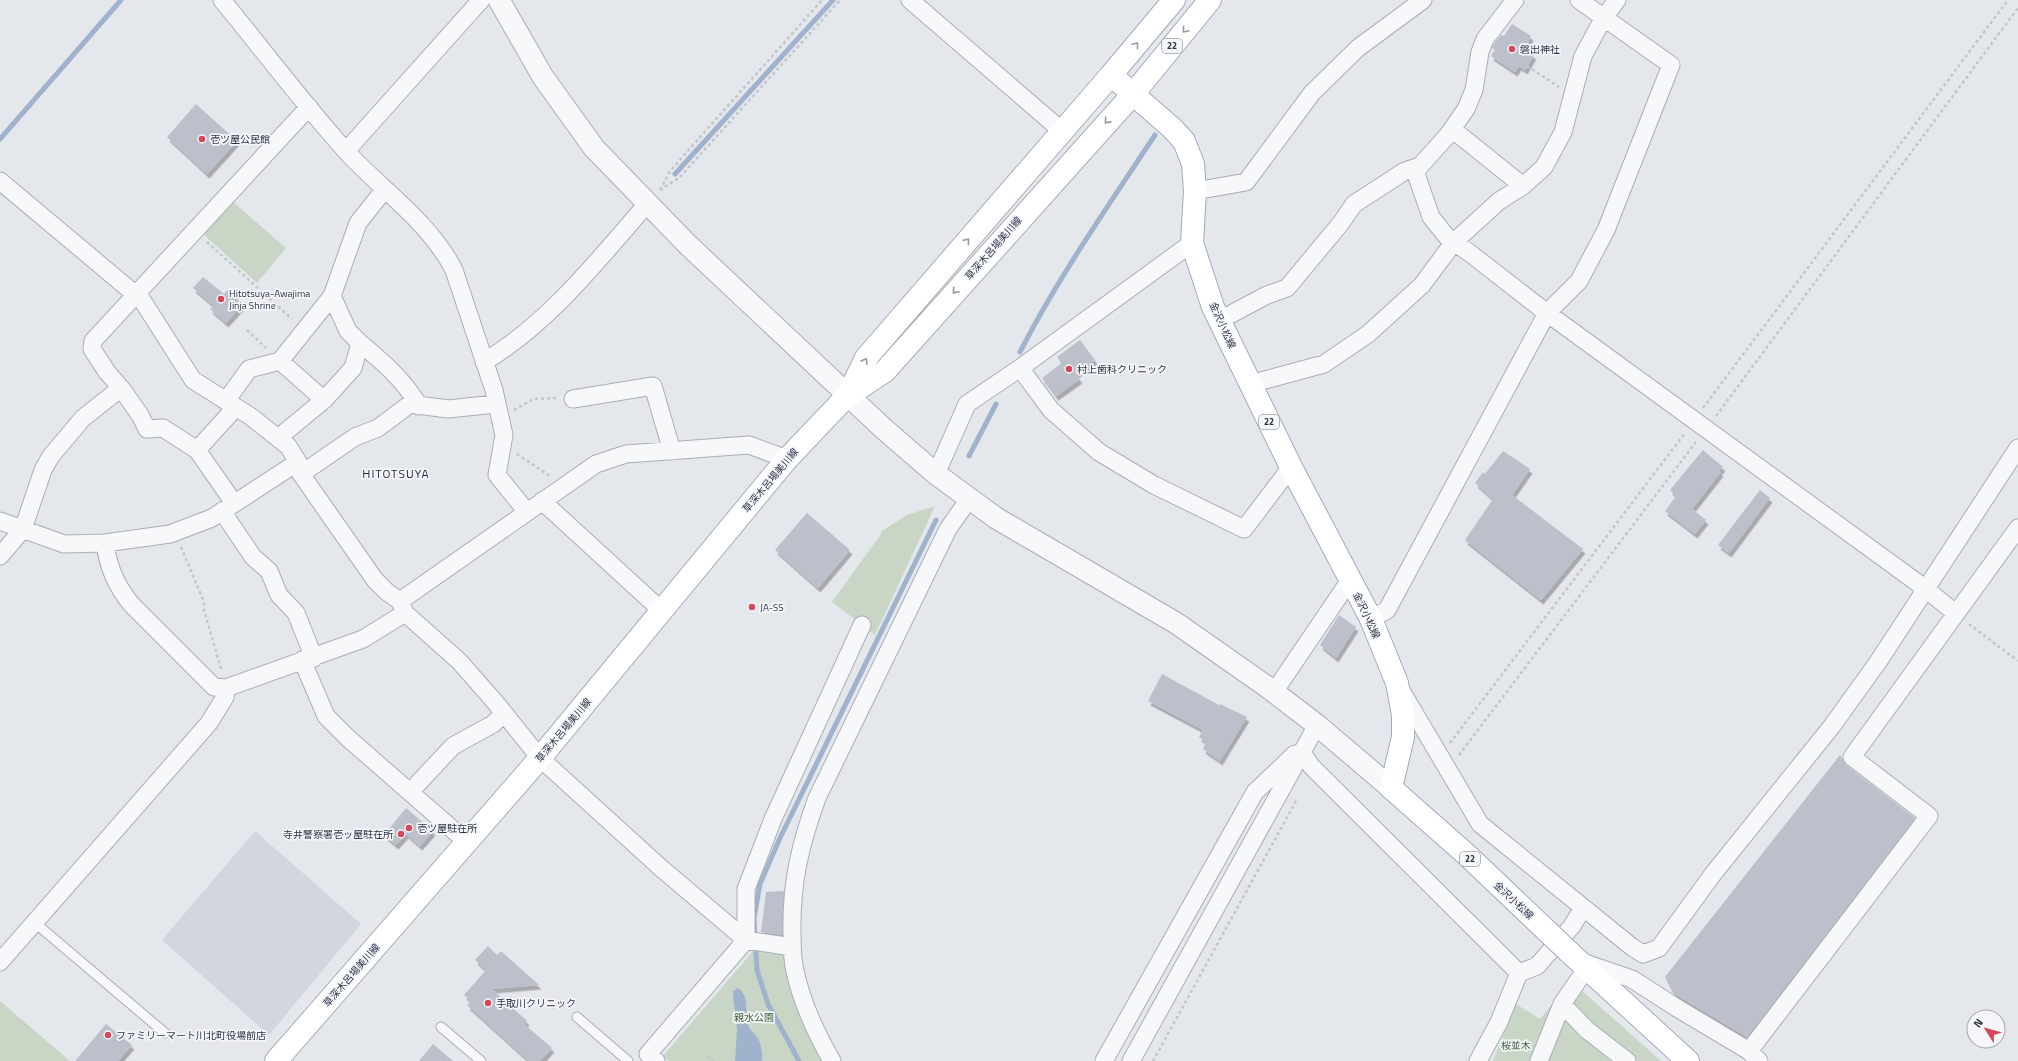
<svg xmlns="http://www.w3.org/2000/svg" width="2018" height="1061" font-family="'Titillium Web','Noto Sans JP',sans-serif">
<defs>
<filter id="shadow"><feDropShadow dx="2.5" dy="4.5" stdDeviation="0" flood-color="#0004"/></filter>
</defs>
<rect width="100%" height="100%" fill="#e4e7ec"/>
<!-- built -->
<path fill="#d2d6de" d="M255,831L361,924L269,1035L162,940Z"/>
<!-- green -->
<path fill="#c9d6c5" d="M232,201L286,248L257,283L202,233Z
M935,506L875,635L832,602L881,534L882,531L907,515Z
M755,949L786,953C780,983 809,1034 822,1061H669L663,1056Z
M1580,989L1661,1061H1493L1516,1004L1540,1019L1554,1002Z
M0,1001L70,1061H0Z"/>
<!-- water -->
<path fill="#9fb4cc" d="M738,988C751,998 744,1011 748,1025C750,1031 754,1032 757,1037C761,1042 763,1055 762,1061H735L737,1030L733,995V991Z"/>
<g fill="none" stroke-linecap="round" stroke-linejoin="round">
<!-- stream -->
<path stroke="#9fb4cc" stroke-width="5" d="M0,139L121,0
M675,174L833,0
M1020,352C1059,276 1108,206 1155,135
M969,456L996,404
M799,1061L768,1004L757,970L754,918L760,884L780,838L936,520"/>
</g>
<!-- building -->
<path fill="#bbc0ca" filter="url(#shadow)" d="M1512,24L1531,36L1527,44L1532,47L1529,52L1534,55L1525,70L1519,66L1515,72L1491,56L1495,50L1492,48L1494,44L1501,35L1504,36Z
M196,104L237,141L207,174L167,137Z
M203,277L224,294L227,290L243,304L226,323L210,309L214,306L193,288Z
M1080,340L1095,360L1076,374L1080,379L1056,396L1042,378L1062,363L1057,357Z
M1703,450L1723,467L1719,471L1721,472L1692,509L1706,520L1695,534L1665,511L1676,496L1670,490Z
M1503,451L1530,469L1512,495L1583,549L1541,600L1465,540L1493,499L1475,483L1483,472L1485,474Z
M1760,490L1770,498L1729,553L1718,545Z
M807,513L850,550L818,588L775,550Z
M1339,615L1356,627L1336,658L1320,645Z
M1162,674L1219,705L1220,704L1247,717L1220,761L1203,749L1206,742L1199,737L1203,730L1148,701Z
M1840,755L1846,765L1915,818L1747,1037L1673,993L1665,977Z
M406,808L433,831L420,846L406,834L396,845L384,835Z
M784,891L782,935L761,932L766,892Z
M488,946L497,955L501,951L539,985L492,989L527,1021L524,1024L552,1048L540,1061H529L467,1005L471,1001L464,995L486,970L475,960Z
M106,1024L132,1045L118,1061H75Z
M433,1044L453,1061H419Z"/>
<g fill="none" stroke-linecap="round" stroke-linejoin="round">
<defs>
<path id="service" d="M34,922L165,1033
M577,1017L628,1061
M441,1027L481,1061"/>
<path id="minor" d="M222,0C263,50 302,102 345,150C381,190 429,221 454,270L494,390L504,435L497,475L527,512
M910,0L1062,131
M1452,129L1523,186
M346,151L481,0
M1414,168L1431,217L1447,237L1471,254L1547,313L1926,589L1955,613
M0,181L142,300L193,380L250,416L288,446L298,462L301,474L375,580L387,592L400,601L405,613L459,661L495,702L540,758L661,868L746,940L648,1054L656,1061
M1195,191L1246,182L1312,93L1358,48L1423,0
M1220,320L1267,295L1287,288L1341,223L1354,204L1405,171L1420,166L1448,135L1466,109L1474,90L1480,52L1485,39L1515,0
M360,343C383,362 404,380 419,406
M280,361L324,400
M484,362C550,322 597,261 647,204
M1020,368L1051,410L1099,452L1154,485L1244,529L1291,467
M1250,384L1324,364L1368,334L1422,285L1454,242L1499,201L1523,186L1544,167L1563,132L1583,56L1603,19L1617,0
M121,388L140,415L147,429L163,428L197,450L234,503
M573,399L653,386L672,451
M226,401L249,369L280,361L332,296L358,223L385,189
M278,438L324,400L353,368L360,343L348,331L332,296
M197,450L236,407
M301,474L355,437L378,428L410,404L448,409L496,404
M936,474L967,404L1020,368L1192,243
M542,501L662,611
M222,511L253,557L269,571L279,595L296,613L314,658
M0,521L64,544L105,543L170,534L212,518L298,462
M105,543C108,567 116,585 131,604L214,687L226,688L363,639L405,613
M0,556L23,529L43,470L51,456L83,418L121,388L107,372L92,349L93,341L309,107
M400,601L596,464L626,454L749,445L787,459
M1371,619L1387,610L1547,313L1579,281L1606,230L1671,65L1579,0
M302,660L326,716L349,739L467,842
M1274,692L1350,580
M1402,692L1480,824L1632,947L1643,954L1659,948L1713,874L1832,726L1878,662L2018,448
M1302,752L1311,766L1519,973
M410,792L453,746L493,724L504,713
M792,947L746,940V889L773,819L862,625
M0,962L209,723L225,697L226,688
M1582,962L1632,979L1677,1008L1749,1051L1759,1061
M1586,969L1562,1004L1587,1030L1627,1061
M1749,1051L1929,816L1852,757L2018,528
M832,1061C816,1033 802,1004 795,971C792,959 792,945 792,932C791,883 800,845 817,798L948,529L969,499
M1104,1061L1255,792L1295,754
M1131,1061L1317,725
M1478,1061L1499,1022L1519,973L1537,966L1572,926L1583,908
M1539,1061L1562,1004"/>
<path id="tertiary" d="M499,0L543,77L594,148L688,245L884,429L936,474L996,518L1176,623L1266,686L1317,725L1391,788"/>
<path id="secondary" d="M848,395L866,358L1111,75
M276,1061L540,758L787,459L847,396L885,371L1134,93"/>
<path id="primary" d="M1174,0L1111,75L1172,128L1184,141L1193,164L1195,191L1192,243L1213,307L1291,467L1371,619L1397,683L1403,715V737L1391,788L1467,855L1548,932
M1134,93L1210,0
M1569,952L1688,1061"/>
</defs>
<!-- service casing -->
<use href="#service" stroke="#a9aeb7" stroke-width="11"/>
<!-- minor casing -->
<use href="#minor" stroke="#a9aeb7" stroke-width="19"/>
<!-- tertiary casing -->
<use href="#tertiary" stroke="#a9aeb7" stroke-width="23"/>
<!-- secondary casing -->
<use href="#secondary" stroke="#a9aeb7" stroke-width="24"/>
<!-- primary casing -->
<use href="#primary" stroke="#a3abb8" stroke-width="24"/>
<!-- path -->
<path stroke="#c2c5cb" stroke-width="2.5" stroke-dasharray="3 3" stroke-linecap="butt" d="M1527,66L1559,87
M660,190L670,171L822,0
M660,190L680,177L840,0
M207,242L292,319
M247,330L266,348
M1703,408L2008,0
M514,410L533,399L558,398
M1716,416L2018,8
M517,454L550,476
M181,547L204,602V610L221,669
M1969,624L2018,661
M1450,743L1685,433
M1459,755L1696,442
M708,1056L714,1061
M1153,1061L1295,803L1296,798"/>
<!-- service -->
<use href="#service" stroke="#f7f8fa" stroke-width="9"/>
<!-- minor -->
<use href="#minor" stroke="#f7f8fa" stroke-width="17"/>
<!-- tertiary -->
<use href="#tertiary" stroke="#f7f8fa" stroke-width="21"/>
<!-- secondary -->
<use href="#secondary" stroke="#fff" stroke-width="22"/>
<!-- primary -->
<use href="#primary" stroke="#fff" stroke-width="22"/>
<defs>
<path id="primary-bridge" d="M1548,932L1569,952"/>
</defs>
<!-- primary-bridge casing -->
<use href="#primary-bridge" stroke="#a3abb8" stroke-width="24" stroke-linecap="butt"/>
<!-- primary-bridge -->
<use href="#primary-bridge" stroke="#fff" stroke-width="22"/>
</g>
<!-- one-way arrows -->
<defs><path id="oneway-chevron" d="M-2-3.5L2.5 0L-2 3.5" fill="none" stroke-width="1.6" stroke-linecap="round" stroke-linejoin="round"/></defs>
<g stroke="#959aa2">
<use href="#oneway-chevron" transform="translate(1185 30) rotate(130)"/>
<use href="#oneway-chevron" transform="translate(1136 45) rotate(-50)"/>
<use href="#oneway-chevron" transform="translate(1107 121) rotate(132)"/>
<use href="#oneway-chevron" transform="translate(967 241) rotate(-49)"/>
<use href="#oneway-chevron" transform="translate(955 291) rotate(131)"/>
<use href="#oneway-chevron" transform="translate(865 361) rotate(-60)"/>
</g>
<!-- markers -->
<g fill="#d1495b" stroke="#f4f6f9" stroke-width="1.5">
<circle cx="1512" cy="49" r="4"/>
<circle cx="202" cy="139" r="4"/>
<circle cx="221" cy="299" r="4"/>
<circle cx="1069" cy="369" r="4"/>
<circle cx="752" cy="607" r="4"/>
<circle cx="409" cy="828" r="4"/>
<circle cx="401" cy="834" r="4"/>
<circle cx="488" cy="1003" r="4"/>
<circle cx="108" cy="1035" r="4"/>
</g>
<g text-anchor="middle" stroke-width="3.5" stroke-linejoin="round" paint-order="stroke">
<!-- shield labels -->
<g fill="#f4f6f9" stroke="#676e7b" stroke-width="1">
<rect x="1162" y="39" width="20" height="14" rx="3"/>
<rect x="1259" y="415" width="20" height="14" rx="3"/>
<rect x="1460" y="852" width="20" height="14" rx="3"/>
</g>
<g font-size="9" font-weight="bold" fill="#2b3445">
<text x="1172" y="49">22</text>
<text x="1269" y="425">22</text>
<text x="1470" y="862">22</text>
</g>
<!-- poi labels -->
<g font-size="10" fill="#2b3445" stroke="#f4f6f9" text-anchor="start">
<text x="1520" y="53">磐出神社</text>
<text x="210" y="143">壱ツ屋公民館</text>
<text x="229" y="297">Hitotsuya-Awajima<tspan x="229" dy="12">Jinja Shrine</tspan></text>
<text x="1077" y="373">村上歯科クリニック</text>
<text x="760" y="611">JA-SS</text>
<text x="417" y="832">壱ツ屋駐在所</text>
<text x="393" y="838" text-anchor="end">寺井警察署壱ッ屋駐在所</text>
<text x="496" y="1007">手取川クリニック</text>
<text x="116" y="1039">ファミリーマート川北町役場前店</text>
</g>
<!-- street labels -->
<g font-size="10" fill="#2b3445" stroke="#f4f6f9">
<text transform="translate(993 248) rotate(-49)" y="4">草深木呂場美川線</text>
<text transform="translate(1223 325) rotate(66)" y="4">金沢小松線</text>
<text transform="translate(770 480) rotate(-50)" y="4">草深木呂場美川線</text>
<text transform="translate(1367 615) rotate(65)" y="4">金沢小松線</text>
<text transform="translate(563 730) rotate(-50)" y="4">草深木呂場美川線</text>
<text transform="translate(1514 900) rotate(43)" y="4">金沢小松線</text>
<text transform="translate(351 975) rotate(-49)" y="4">草深木呂場美川線</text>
</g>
<!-- park labels -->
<g font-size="10" fill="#3f6138" stroke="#f4f6f9">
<text x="754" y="1021">親水公園</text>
<text x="1516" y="1049">桜並木</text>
</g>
<!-- quarter labels -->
<g font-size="12" letter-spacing="1" fill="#1d2536" stroke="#f4f6f9">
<text x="396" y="478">HITOTSUYA</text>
</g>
</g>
<!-- north arrow -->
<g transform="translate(1986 1029) rotate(307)"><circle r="19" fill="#f4f6f9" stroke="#a4a8b1"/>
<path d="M0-3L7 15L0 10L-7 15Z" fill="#d1495b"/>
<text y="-6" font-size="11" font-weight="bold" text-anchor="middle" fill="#2b3445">N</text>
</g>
</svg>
